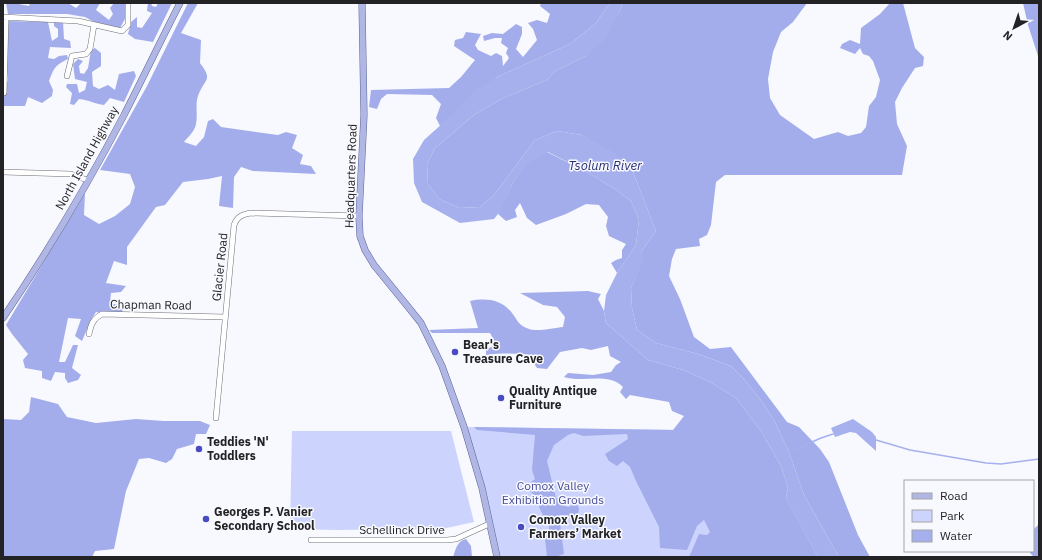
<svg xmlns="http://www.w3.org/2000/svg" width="1042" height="560" font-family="'IBM Plex Sans',sans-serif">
<rect width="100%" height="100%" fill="#f8f9fe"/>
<!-- green -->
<path fill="#ccd4fd" d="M464,427L761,431L786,497L818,557H497Z
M292,431H451L474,522L442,529L336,530L290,529Z"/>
<!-- forest -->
<path fill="#a3adeb" d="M6,3H19V4L29,6L30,3H68L76,8L81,3H100L96,10L109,20L113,14L110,8L114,3H125L126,17L119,30L96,23L85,17L67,14H8Z
M148,3H151L152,6L156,7L158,3H172L153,42L135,39L128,34L131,22L137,17V27L142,28L152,13L147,11Z
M188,3H198L181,33L201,40L200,63C214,81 204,79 198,96C195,104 198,115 196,124C195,131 188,137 184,142L196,146L204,137L208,121L213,119L221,127L278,135L286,132L297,135L292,148L303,155L300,164L311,166L316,174L253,171L241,167L234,177L233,208L219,206L222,176L208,179L183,182L165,205L156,207L127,247V265L114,261L106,283L126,286L121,292L111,293L110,303L123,306L122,313L105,314L96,312L91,320L82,341L75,336L81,319L68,318L59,362H65L73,345H78L72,368L81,375L78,380L68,383L65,378V373L55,372L51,381L42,378V371L25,368L23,360L28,354L12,334L6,325L85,193L84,215L99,224L115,216L130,204L135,187L130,174L100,170L147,86Z
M541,3H610L595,24L570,44L497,77L440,126L436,118L441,104L432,95L387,94L381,99L377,109L369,107L371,90L449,88L461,77L475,60L454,46L455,40L463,38L466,32L481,34L475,45L478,50L491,56L496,53L502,56L503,66L509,58L506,53L508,48L501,43L502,38H495L484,41L483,36L492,33L503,34L516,24L522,27V34L516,49L523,57L537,40L533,29L528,23L537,20L547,23L550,14L540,6Z
M623,3H807L793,22L781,32L773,52L768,79L770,98L780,115L814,139L838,132L848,136L861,133L866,127L869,106L876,97L880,80L873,61L869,56L863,54L860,48L855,54L840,48L842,44L850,40L860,44L861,28L880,14L890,3H903L915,48L924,57L923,66L915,68L902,88L895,102L897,124L907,146L902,175H725L716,182L711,225L707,235L699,239L700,246L676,249L672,259L669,276L680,299L694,337L710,349L731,347L787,422L799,427L820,449L829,462L858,535L870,557H839L804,495L789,452L774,420L760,399L743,378L731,366L698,354L656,343L637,330L632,308L631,288L643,259L641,252L656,231L633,172L624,162L582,135L557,131L535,140L494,195L480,207L460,208L439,199L428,184L427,164L435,148L474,115L503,98L547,80L555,71L586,56L619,13Z
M1023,3H1039V59L1028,25Z
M9,21L48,22L52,41L58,37V29L54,26V22L63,21L64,39L70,41L71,48L50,47L48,58L54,59L59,56L67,55L68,59C55,65 54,68 49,81L53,90L52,96L42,103L28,97L25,106H3V95L8,80L6,57V36Z
M95,48L101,53V66L92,72L93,86L99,89L108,85L115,90L119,74L134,71L136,76L124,102L110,98L104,105C95,104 89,100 79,99L74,105L70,104L72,93L66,87L67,84H77L79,93L85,90L87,82L75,79L73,64L78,59L83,61L79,66L80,73L84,74L88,68L91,50Z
M547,152L585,171L615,189L631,201L639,220L636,245L617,273L611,263L616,260L622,258V250L626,244L609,236L606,226L608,217L599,205L586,204L566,214L536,225L527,218L520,203L515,210L517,217L506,221L498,214L511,186L526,163Z
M588,291L601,294L598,299L604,311L606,323L648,360L683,370L710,382L736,398L761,431L781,466L788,488L786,497L790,506L818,557H689L699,534L707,535L710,532L704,520L697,526L687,550L660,548L659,527L636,481L630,467L623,461L617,466L609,461L605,454L628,439L627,434L583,436L574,433L568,435L554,445L547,461L556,498L562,499L564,505L568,507L576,504L579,508L578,515L573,518L566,515H559L564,554L555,557H547L545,539L549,533V523C543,515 536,507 539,496L534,495L529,490L531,482L535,479L532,470L535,435L477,430L474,427L673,430L684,416L672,411L669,402L630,395L626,399L620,392L623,387C608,372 583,383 564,377L568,373L593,375L611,372L616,365L621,362L610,356L608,346L591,350L582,348L560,352L547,369L537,368L535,365V356C519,353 503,353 486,355V349L494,346V340L490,333H432L429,330L478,328L470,301C486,298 501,299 512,313C518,321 518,325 529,329C536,332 555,328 563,327L565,317L557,307L543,305L520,293Z
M31,397L58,404L67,417L96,423L136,419L164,421H200L210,425L206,434H196L194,444L177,449L172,459L166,463L149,458L139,459L126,491L114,549L95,551L92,557H3V419L21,420L29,412Z
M1038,525H1039V557H1034L1030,553V551H1033V530Z
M466,539L471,546L472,557H453C456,549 457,541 466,539Z"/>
<!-- water -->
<path fill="#a5b0ed" d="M610,3H623L619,13L606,38L586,56L555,71L547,80L503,98L474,115L435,148L427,164L428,184L439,199L460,208L480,207L494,195L535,140L557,131L582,135L615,153L624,162L633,172L656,231L641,252L644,259L631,288L632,308L637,330L656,343L698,354L731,366L743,378L760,399L774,420L789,452L804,495L839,557H818L790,506L786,497L788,488L781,466L761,431L736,398L710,382L683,370L648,360L606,323L604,311L606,295L617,273L636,245L639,220L631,201L615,189L585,171L548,152L526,164L511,186L501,210L494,219L460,223L422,202L414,183L413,159L424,140L452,115L474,91L497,77L570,44L595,24Z
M853,419L872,432L876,437V451L856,433L850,432L835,437L831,428Z"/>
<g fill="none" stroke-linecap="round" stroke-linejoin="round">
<!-- stream -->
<path stroke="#a5b0ed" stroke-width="1.5" d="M876,440L910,450L986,463L1001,464L1039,459
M789,452L821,438L833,434"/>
<defs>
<path id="minor" d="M3,17L78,21L122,31L128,25V3
M67,76L72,56L86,54L90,49L94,25
M4,93L6,17
M3,172L71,174L87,180
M89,334C91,324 93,319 102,314L225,317
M216,418L234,225C237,217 241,215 250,213L359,216
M311,540H447L456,539L489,524"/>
<path id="major" d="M362,3L364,115L359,216L360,236L365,250L374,265L409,308L421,323L442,366L464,427L482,488L497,557
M3,318C47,253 88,184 124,115C143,78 161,40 180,3"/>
</defs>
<!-- minor casing -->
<use href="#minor" stroke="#6c6e75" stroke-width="6"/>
<!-- major casing -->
<use href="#major" stroke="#5d6496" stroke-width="7"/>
<!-- minor -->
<use href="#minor" stroke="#fff" stroke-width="5"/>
<!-- major -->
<use href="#major" stroke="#b0b7e5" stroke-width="6"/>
</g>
<!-- markers -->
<g fill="#494bc1" stroke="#f8f9fe" stroke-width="1.5">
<circle cx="455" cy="352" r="4"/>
<circle cx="501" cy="398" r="4"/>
<circle cx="199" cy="449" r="4"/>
<circle cx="206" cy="519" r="4"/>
<circle cx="521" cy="527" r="4"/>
</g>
<g text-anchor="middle" stroke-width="3" stroke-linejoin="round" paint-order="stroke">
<!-- street labels -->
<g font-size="12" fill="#232326" stroke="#f8f9fe">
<text transform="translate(87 158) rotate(-61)" y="4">North Island Highway</text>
<text transform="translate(351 176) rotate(-88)" y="4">Headquarters Road</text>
<text transform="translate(220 267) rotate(-84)" y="4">Glacier Road</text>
<text transform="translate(151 305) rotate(1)" y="4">Chapman Road</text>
<text x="402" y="534">Schellinck Drive</text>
</g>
<!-- poi labels -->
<g font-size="12" font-weight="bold" fill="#232326" stroke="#f8f9fe" text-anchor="start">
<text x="463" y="349">Bear's<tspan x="463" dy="14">Treasure Cave</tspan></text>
<text x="509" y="395">Quality Antique<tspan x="509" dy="14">Furniture</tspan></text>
<text x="207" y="446">Teddies 'N'<tspan x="207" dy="14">Toddlers</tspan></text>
<text x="214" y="516">Georges P. Vanier<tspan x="214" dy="14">Secondary School</tspan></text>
<text x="529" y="524">Comox Valley<tspan x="529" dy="14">Farmers’ Market</tspan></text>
</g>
<!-- park labels -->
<g font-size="12" fill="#464c96" stroke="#f8f9fe">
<text x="553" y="490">Comox Valley<tspan x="553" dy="14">Exhibition Grounds</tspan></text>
</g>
<!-- water labels -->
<g font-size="13" font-style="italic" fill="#2a2d73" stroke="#f8f9fe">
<text x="605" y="170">Tsolum River</text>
</g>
</g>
<!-- border -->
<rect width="1042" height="560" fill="none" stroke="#232326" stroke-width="8"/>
<!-- legend -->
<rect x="904" y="480" width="130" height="72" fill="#f8f9fe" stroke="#a3a3a8"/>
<rect x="912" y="493" width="20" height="6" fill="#b0b7e5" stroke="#a3a3a8"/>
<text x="940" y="500" font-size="12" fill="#232326">Road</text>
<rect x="912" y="510" width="20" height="12" fill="#ccd4fd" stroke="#a3a3a8"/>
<text x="940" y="520" font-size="12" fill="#232326">Park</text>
<rect x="912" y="530" width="20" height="12" fill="#a5b0ed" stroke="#a3a3a8"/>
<text x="940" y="540" font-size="12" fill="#232326">Water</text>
<!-- north arrow -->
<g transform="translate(1014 28) rotate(220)" stroke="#f8f9fe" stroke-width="3" paint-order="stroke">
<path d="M0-3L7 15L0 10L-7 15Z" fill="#232326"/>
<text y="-6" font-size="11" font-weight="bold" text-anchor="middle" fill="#232326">N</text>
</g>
</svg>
